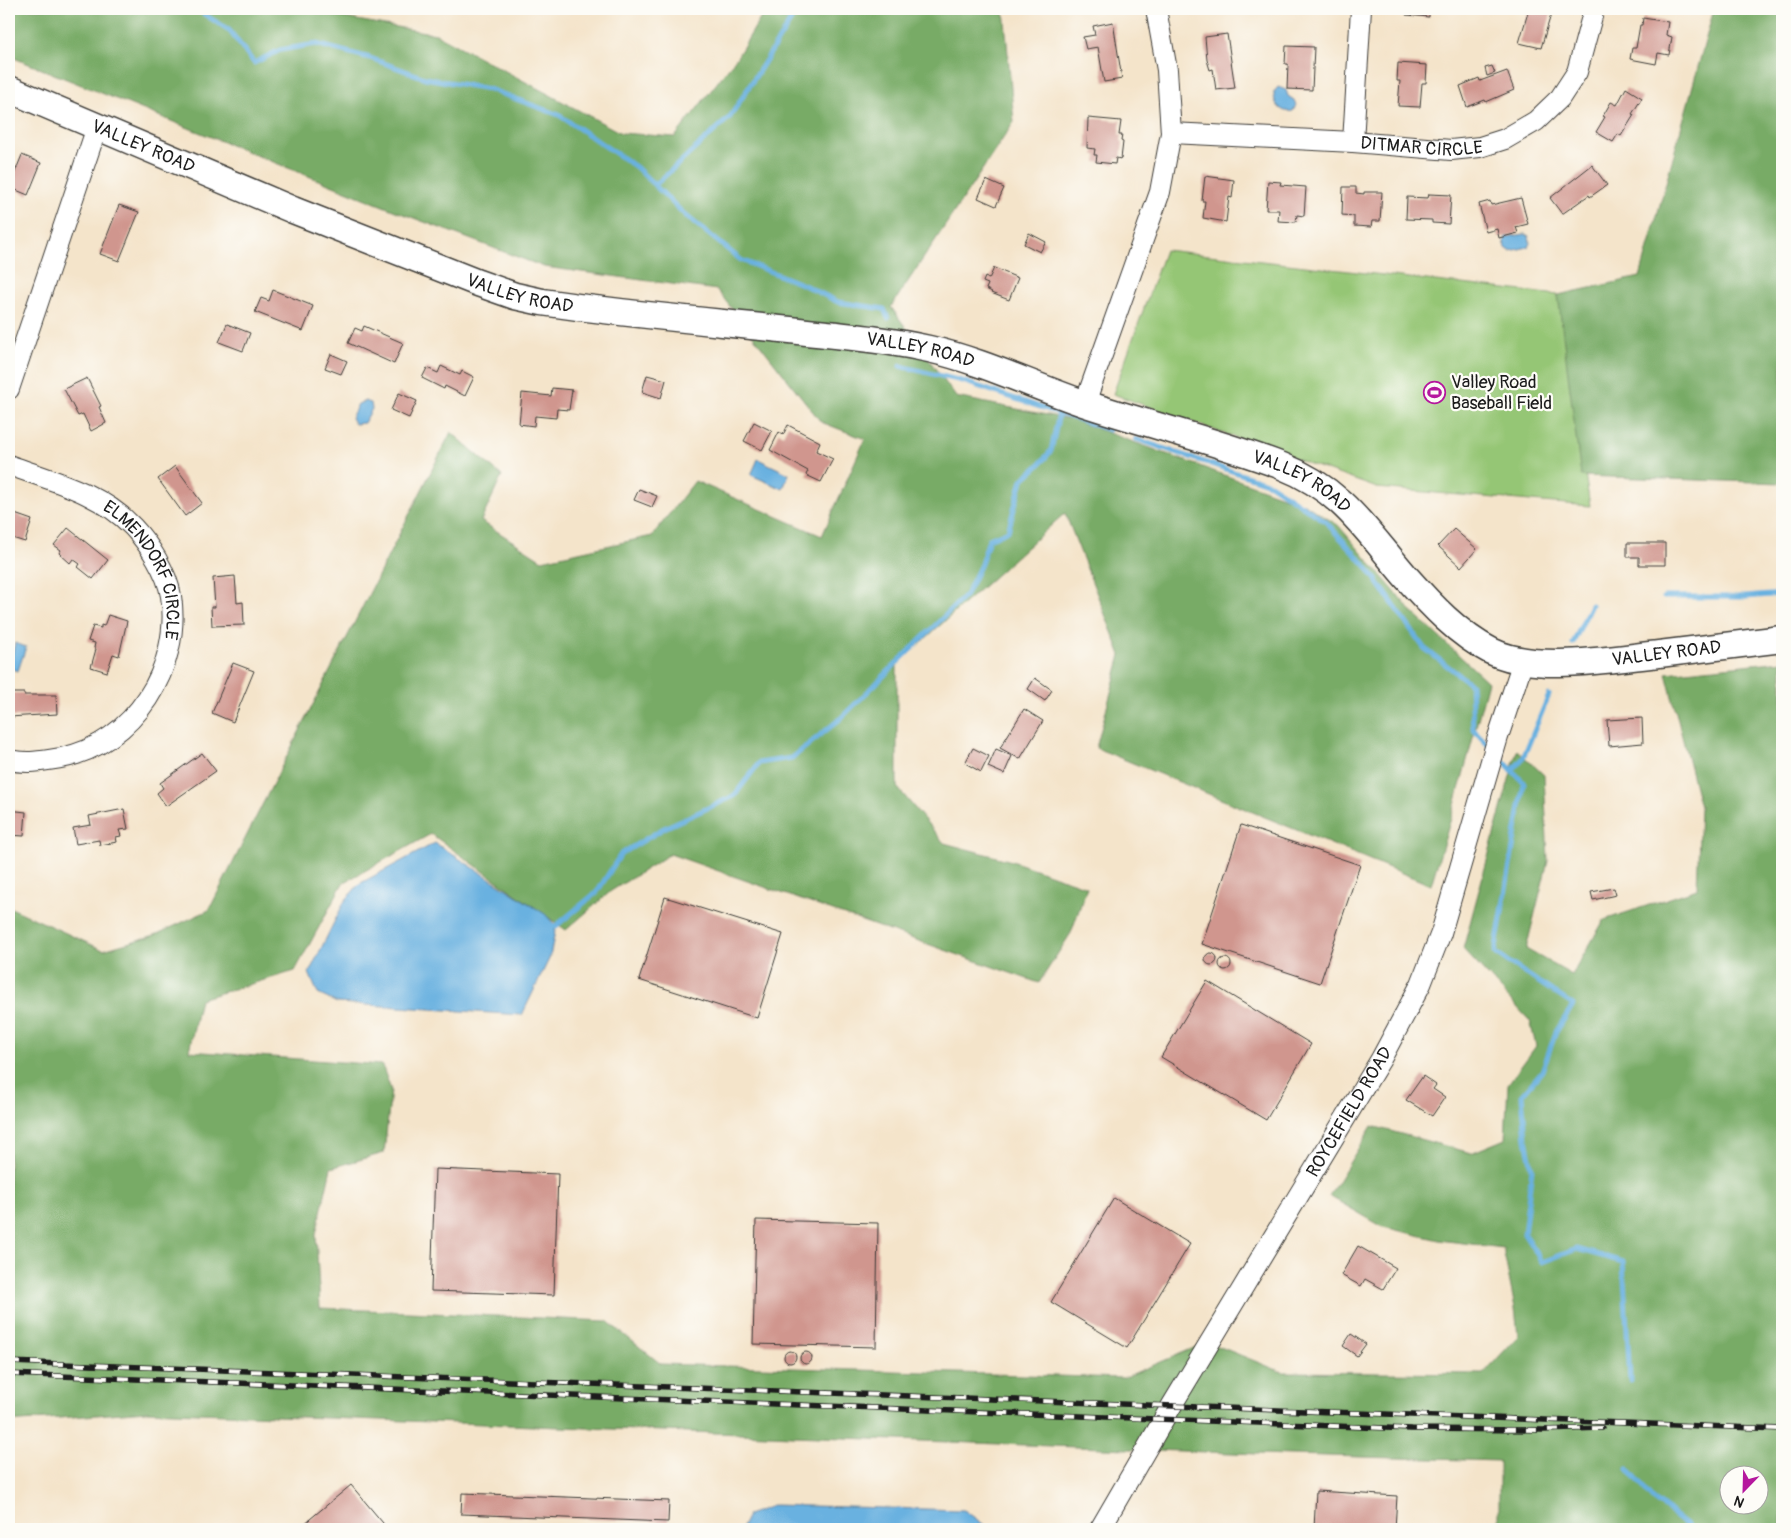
<svg xmlns="http://www.w3.org/2000/svg" width="1791" height="1538" font-family="Pangolin,sans-serif">
<rect width="100%" height="100%" fill="#fdfcf7"/>
<filter id="ink" filterUnits="userSpaceOnUse"><feTurbulence type="fractalNoise" baseFrequency=".02" numOctaves="2"/><feDisplacementMap in="SourceGraphic" scale="10" xChannelSelector="R" yChannelSelector="G"/><feConvolveMatrix kernelMatrix="1 2 1 2 8 2 1 2 1" color-interpolation-filters="sRGB"/></filter>
<filter id="wash" filterUnits="userSpaceOnUse"><feTurbulence type="fractalNoise" baseFrequency=".0096" numOctaves="4" result="noise"/><feDisplacementMap in="SourceGraphic" scale="20" xChannelSelector="R" yChannelSelector="G"/><feGaussianBlur stdDeviation="1.12" result="paint"/><feColorMatrix in="noise" values="0 0 0 0 0 0 0 0 0 0 0 0 0 0 0 0 0 1.4 0 .05"/><feComposite in="paint" operator="in"/></filter>
<g filter="url(#wash)">
<rect width="100%" height="100%" fill="#f4e4ca"/>
<!-- green -->
<path fill="#95c675" stroke="#587148" d="M1165,250L1558,295L1590,506L1377,488L1113,394Z"/>
<!-- forest -->
<path fill="#78ab66" stroke="#4a6441" fill-rule="evenodd" d="M9,9H295L436,34L621,133L675,137L737,57L766,9H1004L1014,122L891,307L956,397L1073,420L1304,504L1338,525L1412,612L1488,682L1455,805L1431,885L1096,748L1121,655L1065,513L897,664V787L944,843L1012,861L1087,887L1071,933L1039,983L670,854L611,891L566,930L431,834L343,883L295,971L200,999L189,1051L382,1065L391,1090L384,1153L331,1168L316,1234L320,1308L607,1321L661,1364L1123,1378L1208,1342L1282,1372L1483,1374L1518,1336L1515,1308L1503,1248L1439,1240L1383,1227L1329,1196L1372,1126L1471,1153L1505,1139L1508,1084L1536,1046L1530,1021L1463,949L1517,750L1544,775L1548,861L1526,949L1572,975L1604,920L1697,889L1700,807L1666,673L1782,661V1529H1499V1461L1257,1454L147,1411L9,1422V907L103,950L155,935L209,910L451,432L502,476L481,521L542,560L652,536L695,481L822,536L865,439L821,422L717,290L544,267L403,214L9,56ZM1728,1476H1758V1506H1728Z
M1714,9H1782V483L1581,476L1558,295L1640,277Z"/>
<!-- water -->
<path fill="#69b1e0" stroke="#42667e" d="M1278,87L1286,90L1288,96L1294,100L1296,105L1293,111C1281,114 1273,103 1274,92Z
M1525,234L1529,236L1530,243L1528,247L1510,251L1506,248L1504,242L1506,237Z
M365,401L371,403L372,409L364,423L355,424L351,418L358,404Z
M758,459L789,474L783,489L751,475Z
M15,643L26,647L18,671L9,668Z
M435,843L545,914L556,926L550,957L522,1015L337,1003L318,994L309,973L344,902L359,884Z
M774,1505L964,1510L990,1529H741L748,1515Z"/>
<g fill="none" stroke-linecap="round" stroke-linejoin="round">
<!-- stream -->
<path stroke="#69b1e0" stroke-width="5" d="M196,9L229,30L254,63L280,50L316,44L370,58L425,78L489,89L559,115L636,167L685,215L741,260L804,285L838,302L884,309L888,318
M655,185L730,117L798,9
M900,366L962,381L1109,430
M1136,439L1270,484L1325,521L1367,567L1424,648L1471,684L1473,729L1490,747
M1664,597H1746L1782,594
M1573,643L1591,605
M1498,755L1524,783L1495,953L1573,1005L1556,1032L1542,1071L1522,1095L1526,1139L1532,1169L1524,1234L1542,1262L1577,1249L1623,1262L1630,1380
M1512,771L1523,758L1549,695
M556,926L597,892L621,854L664,828L734,796L759,763L792,758L840,719L966,595L981,564L989,539L1008,531L1022,480L1038,466L1051,451L1059,413
M1628,1469L1653,1499L1692,1529"/>
</g>
<g id="blocks">
<!-- building -->
<path fill="#d0968e" d="M1407,9H1429V17L1406,15Z
M1529,9H1543L1552,11L1541,48L1519,43Z
M1643,18L1668,22L1666,35L1672,37L1669,55L1658,53L1656,64L1630,59L1632,48H1636L1640,25H1642Z
M1113,22L1122,79L1104,82L1098,47L1086,49L1083,37L1095,35L1093,26Z
M1227,34L1235,88L1216,90L1213,69L1210,70L1207,60L1205,37Z
M1286,46L1314,47L1312,90L1287,89L1288,64H1285Z
M1398,63L1427,65L1426,83H1422L1420,107L1398,106L1400,81H1397Z
M1492,66L1495,73L1487,76L1485,68Z
M1507,71L1514,90L1486,102L1485,100L1467,107L1460,86L1479,78L1480,81Z
M1626,88L1642,98L1632,114L1634,115L1621,136L1618,134L1613,142L1596,132L1605,117L1603,116L1611,102L1617,105Z
M1088,118L1121,121L1119,135H1122L1121,141L1123,142L1121,159L1116,158L1115,164L1096,162L1097,155H1094L1095,149L1087,148Z
M22,155L41,163L28,195L9,187Z
M1592,165L1607,185L1590,197L1589,195L1562,214L1550,198Z
M1205,176L1234,180L1232,198L1229,197L1226,222L1203,218L1205,201H1202Z
M986,180L1004,188L996,206L978,198Z
M1268,181L1281,182L1280,185L1306,187L1304,216L1297,215L1296,222L1278,221L1279,210H1266Z
M1343,187H1356V193L1364,194V192H1382L1380,221H1372L1371,227L1354,226V216L1342,215Z
M1429,194L1451,195L1449,224L1432,223V220L1406,219L1407,197L1428,198Z
M1521,198L1528,224L1516,227L1518,233L1499,238L1497,229L1486,232L1479,204L1490,201L1491,205Z
M119,205L139,212L119,261L100,254Z
M1029,233L1046,242L1040,252L1024,244Z
M994,268L1018,278L1009,300L991,293L992,292L986,289L988,284L983,282L985,277L989,279Z
M273,290L313,306L303,331L255,312L261,298L269,301Z
M227,324L250,333L243,351L219,342Z
M364,326L403,343L394,364L348,343L355,328L362,331Z
M331,354L347,361L341,374L325,368Z
M441,366L460,375L462,371L474,377L465,396L445,386L444,389L422,378L427,368L438,373Z
M647,375L666,380L661,398L642,392Z
M87,378L101,406L99,407L106,423L91,431L83,414L78,416L64,389Z
M552,388L572,390L569,410L557,409L556,418L535,416L534,426L519,424L522,393L551,396Z
M399,393L417,401L409,418L391,410Z
M754,422L772,431L762,450L744,441Z
M788,425L820,442L816,451L833,459L821,482L806,475L808,471L770,450L779,432L783,435Z
M175,466L202,503L185,516L158,479Z
M639,489L657,496L652,507L634,500Z
M9,512L32,520L25,542L9,537Z
M68,528L108,560L93,579L78,567L80,564L73,559L70,563L59,553L61,550L54,545Z
M1454,529L1477,549L1461,567L1438,546Z
M1627,543H1665V565H1639V557H1627Z
M235,576L237,603L243,602L244,625L212,626L211,607H215L213,578Z
M108,615L127,621L119,656L113,654L107,672L91,667L96,649L94,648L95,643L88,641L93,626L101,628V625L104,626Z
M233,663L254,671L233,722L212,713Z
M1035,678L1052,690L1045,701L1028,689Z
M9,693H24V695H56L57,714L9,717Z
M1024,709L1043,721L1020,759L1000,748Z
M1642,718L1643,743L1609,746L1607,720Z
M973,748L989,756L981,772L965,763Z
M996,749L1012,756L1004,774L988,767Z
M202,753L216,771L166,806L157,793L163,788L160,783Z
M124,809L128,829L119,830L121,836L116,837L117,842L100,845L99,840L76,844L73,828L91,825L89,816Z
M9,810L26,812L24,836L9,835Z
M1241,825L1360,865L1320,983L1202,944Z
M1614,888L1616,895L1593,900L1591,892Z
M665,897L783,934L757,1018L639,980Z
M1205 959a6 6 0 1 1 12 0a6 6 0 1 1-12 0Z
M1219 964a6 6 0 1 1 12 0a6 6 0 1 1-12 0Z
M1207,981L1311,1044L1266,1120L1161,1057Z
M1423,1076L1436,1085L1433,1089L1445,1097L1432,1116L1406,1100Z
M435,1169L558,1174L554,1295L431,1291Z
M1114,1198L1190,1244L1127,1348L1051,1302Z
M756,1220L878,1223L876,1347L753,1344Z
M1358,1246L1396,1268L1383,1289L1365,1279L1361,1286L1341,1275Z
M1351,1334L1366,1344L1357,1356L1343,1346Z
M784 1357a6 6 0 1 1 12 0a6 6 0 1 1-12 0Z
M800 1358a6 6 0 1 1 12 0a6 6 0 1 1-12 0Z
M351,1485L388,1529H298Z
M1316,1491L1397,1496L1395,1529H1314Z
M462,1493L669,1501L668,1522L461,1514Z"/>
</g>
</g>
<g filter="url(#ink)">
<use href="#blocks" fill-opacity="0" stroke="#3c3a36" stroke-width="1"/>
<g fill="none" stroke-linecap="round" stroke-linejoin="round">
<defs>
<g id="minor">
<path id="s1" d="M1171,133L1353,142L1451,150L1480,147L1505,139L1536,121L1560,98L1577,72L1594,9"/>
<path d="M1353,142L1361,9"/>
<path d="M9,389L97,127"/>
<path d="M1085,403L1160,192L1171,133L1167,70L1156,9"/>
<path id="s2" d="M9,465C52,481 100,492 133,527C149,544 167,572 171,596C182,667 134,744 61,758C43,761 27,764 9,760"/>
<path id="s3" d="M1100,1529L1172,1405L1381,1059L1421,984L1441,933L1498,737L1523,661"/>
</g>
<g id="tertiary">
<path id="s4" d="M9,89L293,210L478,283L515,296L542,302L578,307C651,316 725,323 799,331C842,336 886,339 929,349C982,361 1031,385 1083,403C1149,425 1217,441 1282,466C1343,490 1367,532 1407,578C1431,605 1458,634 1491,651C1535,673 1611,659 1659,654C1700,649 1741,644 1782,639"/>
</g>
</defs>
<!-- minor casing -->
<use href="#minor" stroke="#3c3a36" stroke-width="22"/>
<!-- tertiary casing -->
<use href="#tertiary" stroke="#3c3a36" stroke-width="29"/>
<!-- minor -->
<use href="#minor" stroke="#fff" stroke-width="20"/>
<!-- tertiary -->
<use href="#tertiary" stroke="#fff" stroke-width="26"/>
<defs>
<path id="rail" d="M9,1362L1782,1429
M9,1374L1411,1429L1544,1430L1602,1428"/>
</defs>
<!-- rail casing -->
<use href="#rail" stroke="#1c1c1c" stroke-width="5.5"/>
<!-- rail -->
<use href="#rail" stroke="#fdfcf7" stroke-width="4" stroke-dasharray="11" stroke-linecap="butt"/>
</g>
</g>
<!-- icons -->
<defs>
<symbol id="stadium-ring" viewBox="-11 -11 22 22"><circle r="9.5" fill="#fdfcf7" stroke="#b5179e" stroke-width="1.5"/><path d="M0-5a6.5 5 0 1 0 0 10a6.5 5 0 1 0 0-10ZM-3.5-1.8h7v3.6h-7Z" fill="#b5179e"/></symbol>
</defs>
<g fill-rule="evenodd">
<use href="#stadium-ring" x="1422" y="380" width="25" height="25"/>
</g>
<g text-anchor="middle" stroke-width="4.5" stroke-linejoin="round" paint-order="stroke">
<!-- street labels -->
<g font-size="18" fill="#1c1c1c" stroke="#fdfcf7">
<text dy="6" stroke="none"><textPath href="#s1" startOffset="251">DITMAR CIRCLE</textPath></text>
<text dy="6" stroke="none"><textPath href="#s4" startOffset="146">VALLEY ROAD</textPath></text>
<text dy="6" stroke="none"><textPath href="#s4" startOffset="551">VALLEY ROAD</textPath></text>
<text dy="6" stroke="none"><textPath href="#s4" startOffset="956">VALLEY ROAD</textPath></text>
<text dy="6" stroke="none"><textPath href="#s4" startOffset="1361">VALLEY ROAD</textPath></text>
<text dy="6" stroke="none"><textPath href="#s2" startOffset="184">ELMENDORF CIRCLE</textPath></text>
<text dy="6" stroke="none"><textPath href="#s4" startOffset="1796">VALLEY ROAD</textPath></text>
<text dy="6" stroke="none"><textPath href="#s3" startOffset="486">ROYCEFIELD ROAD</textPath></text>
</g>
<!-- poi labels -->
<g font-size="18" fill="#1c1c1c" stroke="#fdfcf7" text-anchor="start">
<text x="1451" y="388">Valley Road<tspan x="1451" dy="21">Baseball Field</tspan></text>
</g>
</g>
<!-- margin -->
<rect width="1791" height="1538" fill="none" stroke="#fdfcf7" stroke-width="30"/>
<!-- north arrow -->
<g transform="translate(1744 1490) rotate(203)"><circle r="24" fill="#fdfcf7" stroke="#a3a29f"/>
<path d="M0-4L9 19L0 12L-9 19Z" fill="#b5179e"/>
<text y="-8" font-size="14" font-weight="bold" text-anchor="middle" fill="#1c1c1c">N</text>
</g>
</svg>
